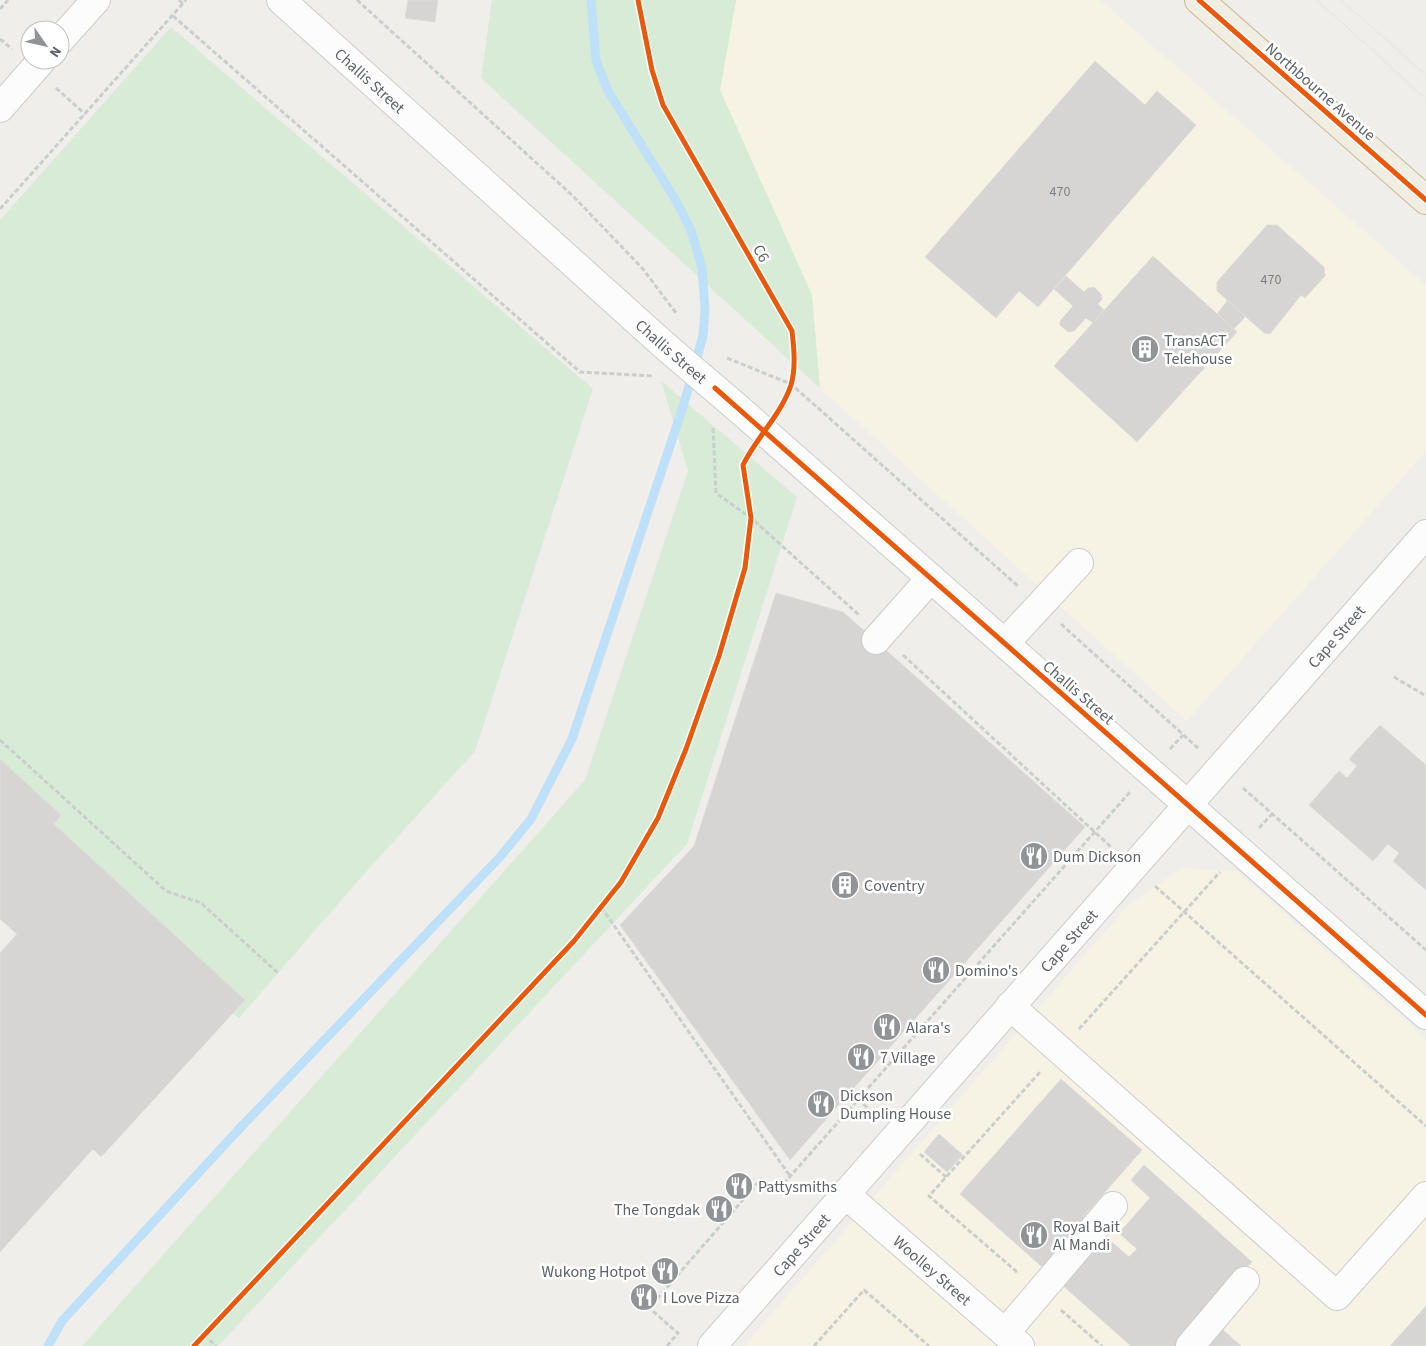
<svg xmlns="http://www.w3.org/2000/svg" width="1426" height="1346" font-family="'Source Sans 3',sans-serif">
<rect width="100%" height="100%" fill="#efeeea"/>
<!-- commercial -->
<path fill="#f7f3e4" d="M736,0H1100L1426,285V451L1187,721L820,388L812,295L720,90Z
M1182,868L1236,871L1426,1039V1346H744L1129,904Z"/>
<!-- green -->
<path fill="#d8ebd6" d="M492,0H736L720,90L812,295L820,388L481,78Z
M171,27L593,389L475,751L357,882L239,1018L233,1013L245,1000L54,824L61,815L0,759V220Z
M661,381L797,497L687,844L218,1346H82L585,780L688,471Z"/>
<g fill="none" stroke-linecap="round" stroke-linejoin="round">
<!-- stream -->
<path stroke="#bfe0f9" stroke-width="9" d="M48,1346L62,1321L240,1128L500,857L531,819L572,739L683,407L703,336L705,309L702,268L691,230L675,199L608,91L596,61L591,0"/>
</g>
<!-- building -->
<path fill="#d6d5d3" stroke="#deddd9" d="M408,0H438L435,22L405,18Z
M1095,61L1145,105L1157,91L1196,125L1038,307L1019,291L996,318L925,257Z
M1267,225H1277L1324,267L1325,276L1305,298L1301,295L1270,334L1264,333L1217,291V282Z
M1153,256L1237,332L1137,442L1054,366Z
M1066,276L1084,292L1088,288L1094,287L1101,294L1102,299L1098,304L1104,310L1093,323L1086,318L1074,331L1068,332L1060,325V321L1073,306L1054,289Z
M1228,300L1246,316L1234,329L1217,314Z
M776,593L843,612L1085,827L790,1160L620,925L694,846Z
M1380,725L1426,765V890L1393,861L1399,853L1388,844L1373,861L1309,805L1339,771L1347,778L1357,766L1349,759Z
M0,759L61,815L54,824L245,1000L101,1157L93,1149L0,1252V953L17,934L0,919Z
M1061,1079L1142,1150L1083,1217L1129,1257L1137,1249L1119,1233L1150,1198L1131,1180L1144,1165L1252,1262L1205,1314L1241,1346H1131L960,1194Z
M939,1134L963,1155L947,1172L924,1152Z
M1426,1306V1346H1390Z"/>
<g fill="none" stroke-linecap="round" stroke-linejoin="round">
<defs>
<g id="minor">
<path id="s1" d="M281,0L665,346L740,410L1426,1015"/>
<path d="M60,40L96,0"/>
<path d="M0,108L42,60"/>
<path d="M876,640L931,578"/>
<path d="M1005,643L1079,563"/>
<path d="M1010,1006L1337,1296L1426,1196"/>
<path id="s2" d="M845,1194L1020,1346"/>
<path d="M1005,1333L1113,1206"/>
<path id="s3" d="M712,1346L1426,534"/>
<path d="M1190,1346L1245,1281"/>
</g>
<path id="highway" d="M1199,0L1426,200"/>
</defs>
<!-- minor casing -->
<use href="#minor" stroke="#cbcccc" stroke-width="30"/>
<!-- highway casing -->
<use href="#highway" stroke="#c8b996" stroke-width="30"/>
<!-- path -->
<path stroke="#cacfcc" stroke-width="3" stroke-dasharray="5 2.5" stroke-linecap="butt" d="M179,0L183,4
M357,0L573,196L643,269L676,313
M0,9L8,0
M173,16L580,372L654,376
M0,39L12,49
M56,88L85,114
M0,209L186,0
M727,358L791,384L1019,587
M713,428L716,493L751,518L859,615
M1061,624L1199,749
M903,655L1111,847
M1394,677L1426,696
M0,740L166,891L201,903L278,973
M1170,749L1183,735
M1243,788L1426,950
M1259,828L1272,814
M1155,886L1426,1126
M601,907L790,1176
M1079,1029L1220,872
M858,1099L876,1116
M920,1154L946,1177
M1017,1272L929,1196L1041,1071
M1061,1310L1102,1346
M204,1335L216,1346
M667,1346L678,1333L649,1308L761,1179L778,1190L1130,792
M814,1346L864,1290L929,1346"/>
<!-- minor -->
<use href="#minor" stroke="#fdfcfc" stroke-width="28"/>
<!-- highway -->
<use href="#highway" stroke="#f0ede3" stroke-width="28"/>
<!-- tram -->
<path stroke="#e4e4e4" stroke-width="1" d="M1317,0L1426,99
M1341,0L1426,75"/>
<defs>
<path id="cycleway" d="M1199,0L1426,200
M715,388L1426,1015
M194,1346L574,941L621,882L658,818L686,749L719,656L745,568L751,518L743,465C756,438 781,415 791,385C796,368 794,348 792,331L663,105L652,70L638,0"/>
</defs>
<!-- cycleway casing -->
<use href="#cycleway" stroke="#fff" stroke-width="8"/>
<!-- cycleway -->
<use href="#cycleway" stroke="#e8590c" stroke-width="5"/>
</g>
<!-- icons -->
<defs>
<symbol id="building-disc" viewBox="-11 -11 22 22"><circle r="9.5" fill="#919496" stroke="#fff"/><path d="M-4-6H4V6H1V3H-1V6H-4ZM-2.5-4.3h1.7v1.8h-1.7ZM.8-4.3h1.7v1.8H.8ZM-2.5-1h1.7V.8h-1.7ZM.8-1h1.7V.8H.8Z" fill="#fff"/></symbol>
<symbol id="restaurant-disc" viewBox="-11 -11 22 22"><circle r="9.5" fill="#919496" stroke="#fff"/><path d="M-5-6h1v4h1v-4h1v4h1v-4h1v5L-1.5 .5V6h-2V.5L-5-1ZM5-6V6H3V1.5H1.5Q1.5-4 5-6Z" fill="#fff"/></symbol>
</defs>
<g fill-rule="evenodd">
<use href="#building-disc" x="1129" y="333" width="32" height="32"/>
<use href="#restaurant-disc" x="1018" y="840" width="32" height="32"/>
<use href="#building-disc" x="829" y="869" width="32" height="32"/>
<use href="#restaurant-disc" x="920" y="954" width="32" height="32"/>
<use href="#restaurant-disc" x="871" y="1011" width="32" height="32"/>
<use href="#restaurant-disc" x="845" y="1041" width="32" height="32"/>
<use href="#restaurant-disc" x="805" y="1088" width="32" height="32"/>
<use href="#restaurant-disc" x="723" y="1170" width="32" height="32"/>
<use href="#restaurant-disc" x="703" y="1193" width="32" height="32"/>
<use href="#restaurant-disc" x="1018" y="1219" width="32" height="32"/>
<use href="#restaurant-disc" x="649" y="1255" width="32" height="32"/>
<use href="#restaurant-disc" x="628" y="1281" width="32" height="32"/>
</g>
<g text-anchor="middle" stroke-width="5" stroke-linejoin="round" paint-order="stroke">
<!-- number labels -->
<g font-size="14" fill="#7e8184">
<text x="1060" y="196">470</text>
<text x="1271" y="284">470</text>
</g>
<!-- street labels -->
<g font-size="16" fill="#5f6368" stroke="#fff">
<text dy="6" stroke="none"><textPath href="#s1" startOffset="120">Challis Street</textPath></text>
<text transform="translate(1321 91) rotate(41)" y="6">Northbourne Avenue</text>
<text transform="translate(762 253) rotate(60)" y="6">C6</text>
<text dy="6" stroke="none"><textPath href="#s1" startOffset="525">Challis Street</textPath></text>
<text dy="6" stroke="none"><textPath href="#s3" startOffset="945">Cape Street</textPath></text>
<text transform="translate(1079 692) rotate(41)" y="6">Challis Street</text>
<text dy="6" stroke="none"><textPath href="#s3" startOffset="540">Cape Street</textPath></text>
<text dy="6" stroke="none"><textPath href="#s3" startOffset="135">Cape Street</textPath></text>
<text dy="6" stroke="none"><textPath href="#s2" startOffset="116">Woolley Street</textPath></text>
</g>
<!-- poi labels -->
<g font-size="16" fill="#5f6368" stroke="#fff" text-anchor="start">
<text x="1164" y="346">TransACT<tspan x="1164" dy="18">Telehouse</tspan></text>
<text x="1053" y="862">Dum Dickson</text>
<text x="864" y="891">Coventry</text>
<text x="955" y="976">Domino's</text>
<text x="906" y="1033">Alara's</text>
<text x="880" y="1063">7 Village</text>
<text x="840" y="1101">Dickson<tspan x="840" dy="18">Dumpling House</tspan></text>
<text x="758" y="1192">Pattysmiths</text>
<text x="700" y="1215" text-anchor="end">The Tongdak</text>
<text x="1053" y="1232">Royal Bait<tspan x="1053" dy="18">Al Mandi</tspan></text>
<text x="646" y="1277" text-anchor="end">Wukong Hotpot</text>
<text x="663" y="1303">I Love Pizza</text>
</g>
</g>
<!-- north arrow -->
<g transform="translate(45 45) rotate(124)"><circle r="24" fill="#ffffff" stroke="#bfc1c3"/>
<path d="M0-4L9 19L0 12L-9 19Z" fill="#919496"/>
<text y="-8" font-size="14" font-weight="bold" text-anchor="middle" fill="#5f6368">N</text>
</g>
</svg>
